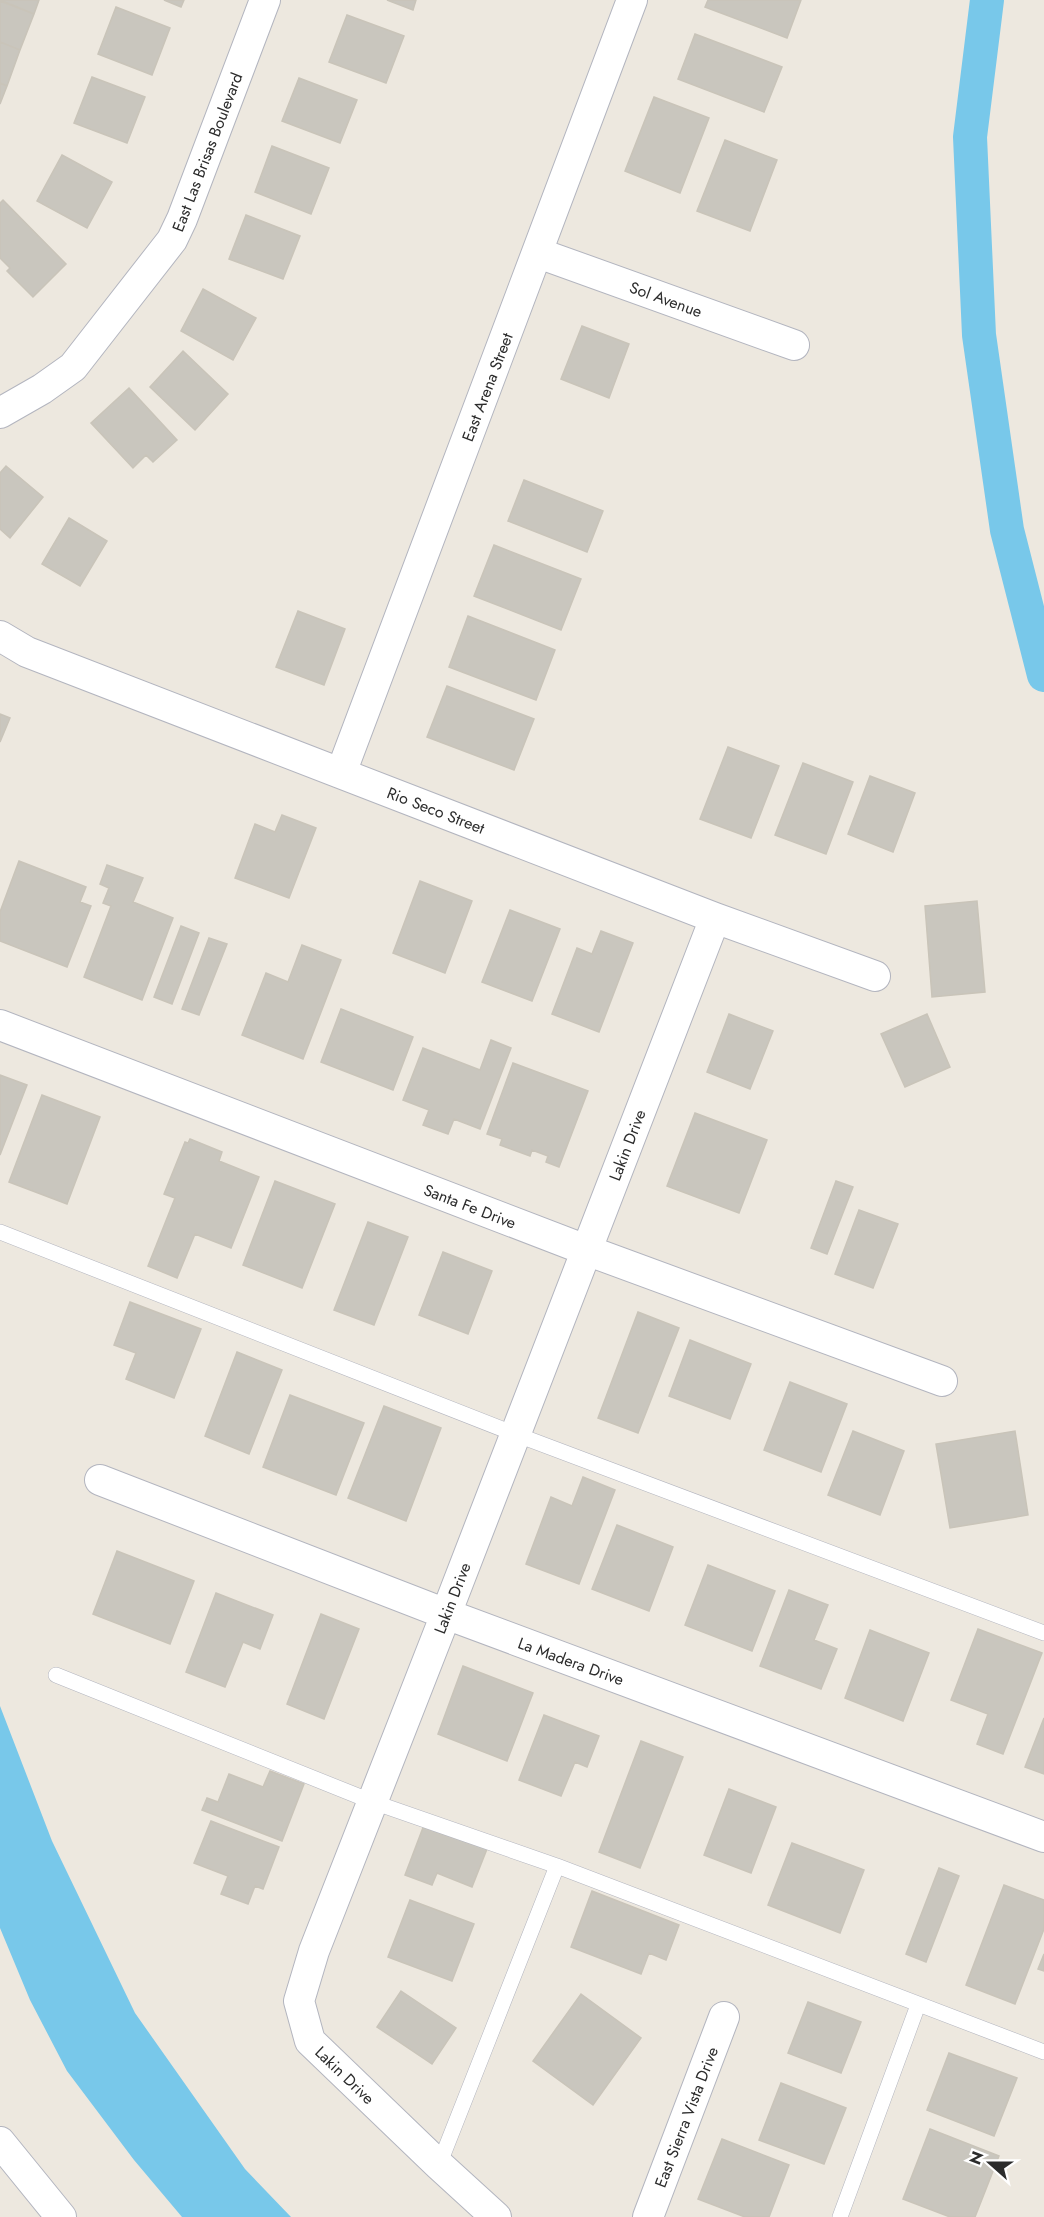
<svg xmlns="http://www.w3.org/2000/svg" width="1044" height="2217" font-family="Jost,sans-serif">
<rect width="100%" height="100%" fill="#ede8df"/>
<!-- water -->
<path fill="#78c8ea" d="M0,1706L52,1841L135,2013L245,2169L291,2217H182L134,2160L67,2071L30,2000L0,1928Z"/>
<g fill="none" stroke-linecap="round" stroke-linejoin="round">
<!-- canal -->
<path stroke="#78c8ea" stroke-width="34" d="M987,0L970,137L979,335L1007,530L1044,675"/>
</g>
<!-- building -->
<path fill="#c9c6be" stroke="#c9c4b9" stroke-width="1.5" d="M0,0H39L34,14Z
M164,0H184L181,7Z
M387,0H416L413,10Z
M708,0H801L787,38L705,7Z
M0,1L34,14L20,50L0,42Z
M116,7L170,28L152,75L98,54Z
M347,15L404,36L386,83L329,62Z
M695,34L782,67L764,112L678,79Z
M0,42L20,50L7,86L0,83Z
M92,77L145,97L127,143L74,123Z
M299,78L357,100L340,143L282,121Z
M0,83L7,86L0,104Z
M654,97L709,118L680,193L625,171Z
M725,140L777,160L750,231L697,211Z
M272,146L329,168L311,214L255,192Z
M62,155L112,182L87,228L37,201Z
M3,200L66,264L33,297L7,271L10,268L0,258V203Z
M246,215L300,236L283,279L229,259Z
M203,289L256,318L233,360L181,331Z
M582,326L629,344L609,398L561,379Z
M183,351L228,394L195,430L150,387Z
M129,388L177,440L153,462L146,455L133,468L91,423Z
M6,466L43,497L10,538L0,529V473Z
M524,480L603,511L587,552L508,521Z
M69,518L107,541L80,586L42,564Z
M494,545L581,579L561,630L474,596Z
M298,611L345,629L324,685L276,667Z
M468,616L555,650L536,700L449,667Z
M447,686L534,719L514,770L427,737Z
M0,714L10,718L0,742Z
M728,747L779,766L751,838L700,819Z
M803,763L853,782L826,854L775,835Z
M870,776L915,793L893,852L848,834Z
M282,815L316,828L289,898L235,878L255,824L275,832Z
M19,861L86,887L80,902L91,906L67,967L0,941V912Z
M107,865L143,878L133,902L173,918L142,1000L84,977L111,906L103,903L109,888L100,884Z
M420,881L472,901L445,973L393,953Z
M977,901L985,992L932,997L925,906Z
M510,910L560,929L532,1001L482,982Z
M181,926L199,933L172,1004L154,997Z
M601,931L633,943L599,1032L552,1014L577,948L592,954Z
M209,938L227,944L199,1015L182,1009Z
M302,945L341,960L303,1059L242,1035L266,973L288,982Z
M341,1009L413,1037L393,1090L321,1062Z
M729,1014L773,1031L750,1089L707,1072Z
M927,1014L950,1067L905,1087L881,1034Z
M491,1040L511,1048L480,1129L454,1119L448,1134L423,1125L429,1110L403,1100L423,1048L480,1070Z
M513,1063L588,1091L559,1167L546,1162L548,1156L532,1150L530,1156L500,1145L502,1139L487,1134Z
M0,1075L27,1085L0,1155Z
M42,1095L100,1117L67,1204L9,1182Z
M695,1113L767,1140L739,1213L667,1186Z
M190,1139L222,1152L219,1161L259,1177L231,1248L195,1234L177,1278L148,1266L175,1198L164,1194L185,1142L188,1143Z
M275,1181L335,1204L302,1288L243,1265Z
M836,1181L853,1187L827,1254L811,1248Z
M859,1210L898,1224L873,1288L835,1274Z
M368,1222L408,1237L374,1325L334,1310Z
M443,1252L492,1271L468,1334L419,1315Z
M130,1302L201,1329L174,1398L126,1379L136,1353L114,1345Z
M638,1312L679,1328L638,1433L598,1418Z
M690,1340L751,1364L730,1419L669,1396Z
M237,1352L282,1370L249,1454L205,1436Z
M790,1382L847,1404L821,1472L764,1450Z
M290,1395L364,1423L336,1495L263,1467Z
M384,1406L441,1428L406,1521L348,1498Z
M853,1431L904,1451L880,1515L828,1495Z
M1015,1431L1028,1515L950,1528L936,1444Z
M583,1477L615,1490L579,1584L526,1564L551,1497L572,1506Z
M617,1525L673,1547L649,1611L592,1589Z
M117,1551L194,1581L170,1644L93,1614Z
M708,1565L775,1591L752,1651L685,1625Z
M789,1590L828,1605L814,1640L837,1649L821,1689L760,1666Z
M216,1593L273,1615L260,1649L243,1642L225,1687L186,1672Z
M321,1614L359,1629L324,1719L287,1704Z
M978,1629L1042,1653L1003,1754L977,1744L988,1714L951,1700Z
M870,1630L929,1653L903,1721L845,1698Z
M463,1666L533,1693L507,1761L438,1734Z
M544,1715L599,1736L587,1767L575,1762L561,1796L519,1780Z
M1044,1718V1774L1025,1767Z
M641,1741L683,1757L640,1868L599,1852Z
M270,1771L304,1784L282,1841L202,1810L207,1798L218,1802L229,1774L263,1787Z
M729,1789L776,1807L751,1873L704,1855Z
M211,1821L279,1847L263,1889L255,1886L248,1904L221,1894L228,1876L194,1863Z
M424,1825L487,1849L472,1887L437,1873L432,1885L405,1875Z
M792,1843L864,1870L840,1933L768,1905Z
M939,1868L959,1876L926,1962L906,1954Z
M1004,1885L1044,1900V1929L1015,2004L966,1985Z
M592,1891L679,1925L666,1960L649,1953L641,1974L571,1947Z
M410,1900L474,1924L452,1981L388,1957Z
M1044,1954V1971L1038,1969Z
M401,1991L456,2028L432,2064L377,2027Z
M581,1994L641,2038L593,2105L533,2061Z
M808,2002L861,2022L841,2073L788,2053Z
M949,2053L1017,2078L994,2136L927,2110Z
M781,2083L846,2108L824,2164L759,2140Z
M930,2129L999,2156L975,2217H950L903,2199Z
M722,2139L789,2165L769,2217H745L698,2199Z"/>
<g fill="none" stroke-linecap="round" stroke-linejoin="round">
<defs>
<path id="service" d="M0,1232L515,1434L1044,1633
M56,1675L373,1802L557,1866L1044,2052
M439,2165L557,1866
M840,2217L918,2005"/>
<path id="minor" d="M538,253L794,345
M0,413L42,389L73,367L172,240L182,219L265,0
M0,636L27,652L715,918L875,976
M341,773L632,0
M0,1025L586,1250L942,1381
M100,1480L446,1614L1044,1837
M0,2142L61,2217
M496,2217L439,2165L310,2041L299,2001L314,1951L446,1614L715,918
M648,2217L724,2017"/>
</defs>
<!-- service casing -->
<use href="#service" stroke="#b3b5bf" stroke-width="16"/>
<!-- minor casing -->
<use href="#minor" stroke="#b3b5bf" stroke-width="32"/>
<!-- service -->
<use href="#service" stroke="#fff" stroke-width="15"/>
<!-- minor -->
<use href="#minor" stroke="#fff" stroke-width="30"/>
</g>
<g text-anchor="middle" stroke-width="6" stroke-linejoin="round" paint-order="stroke">
<!-- street labels -->
<g font-size="16" fill="#2c2c2c" stroke="#fff">
<text transform="translate(207 152) rotate(-69)" y="6">East Las Brisas Boulevard</text>
<text transform="translate(666 299) rotate(20)" y="6">Sol Avenue</text>
<text transform="translate(487 387) rotate(-69)" y="6">East Arena Street</text>
<text transform="translate(436 810) rotate(21)" y="6">Rio Seco Street</text>
<text transform="translate(627 1145) rotate(-69)" y="6">Lakin Drive</text>
<text transform="translate(470 1206) rotate(21)" y="6">Santa Fe Drive</text>
<text transform="translate(452 1598) rotate(-69)" y="6">Lakin Drive</text>
<text transform="translate(571 1661) rotate(20)" y="6">La Madera Drive</text>
<text transform="translate(345 2075) rotate(44)" y="6">Lakin Drive</text>
<text transform="translate(686 2117) rotate(-69)" y="6">East Sierra Vista Drive</text>
</g>
</g>
<!-- north arrow -->
<g transform="translate(990 2163) rotate(291)" stroke="#ffffff" stroke-width="4.5" paint-order="stroke">
<path d="M0-4.5L10 22L0 15L-10 22Z" fill="#2c2c2c"/>
<text y="-9" font-size="16" font-weight="bold" text-anchor="middle" fill="#2c2c2c">N</text>
</g>
</svg>
